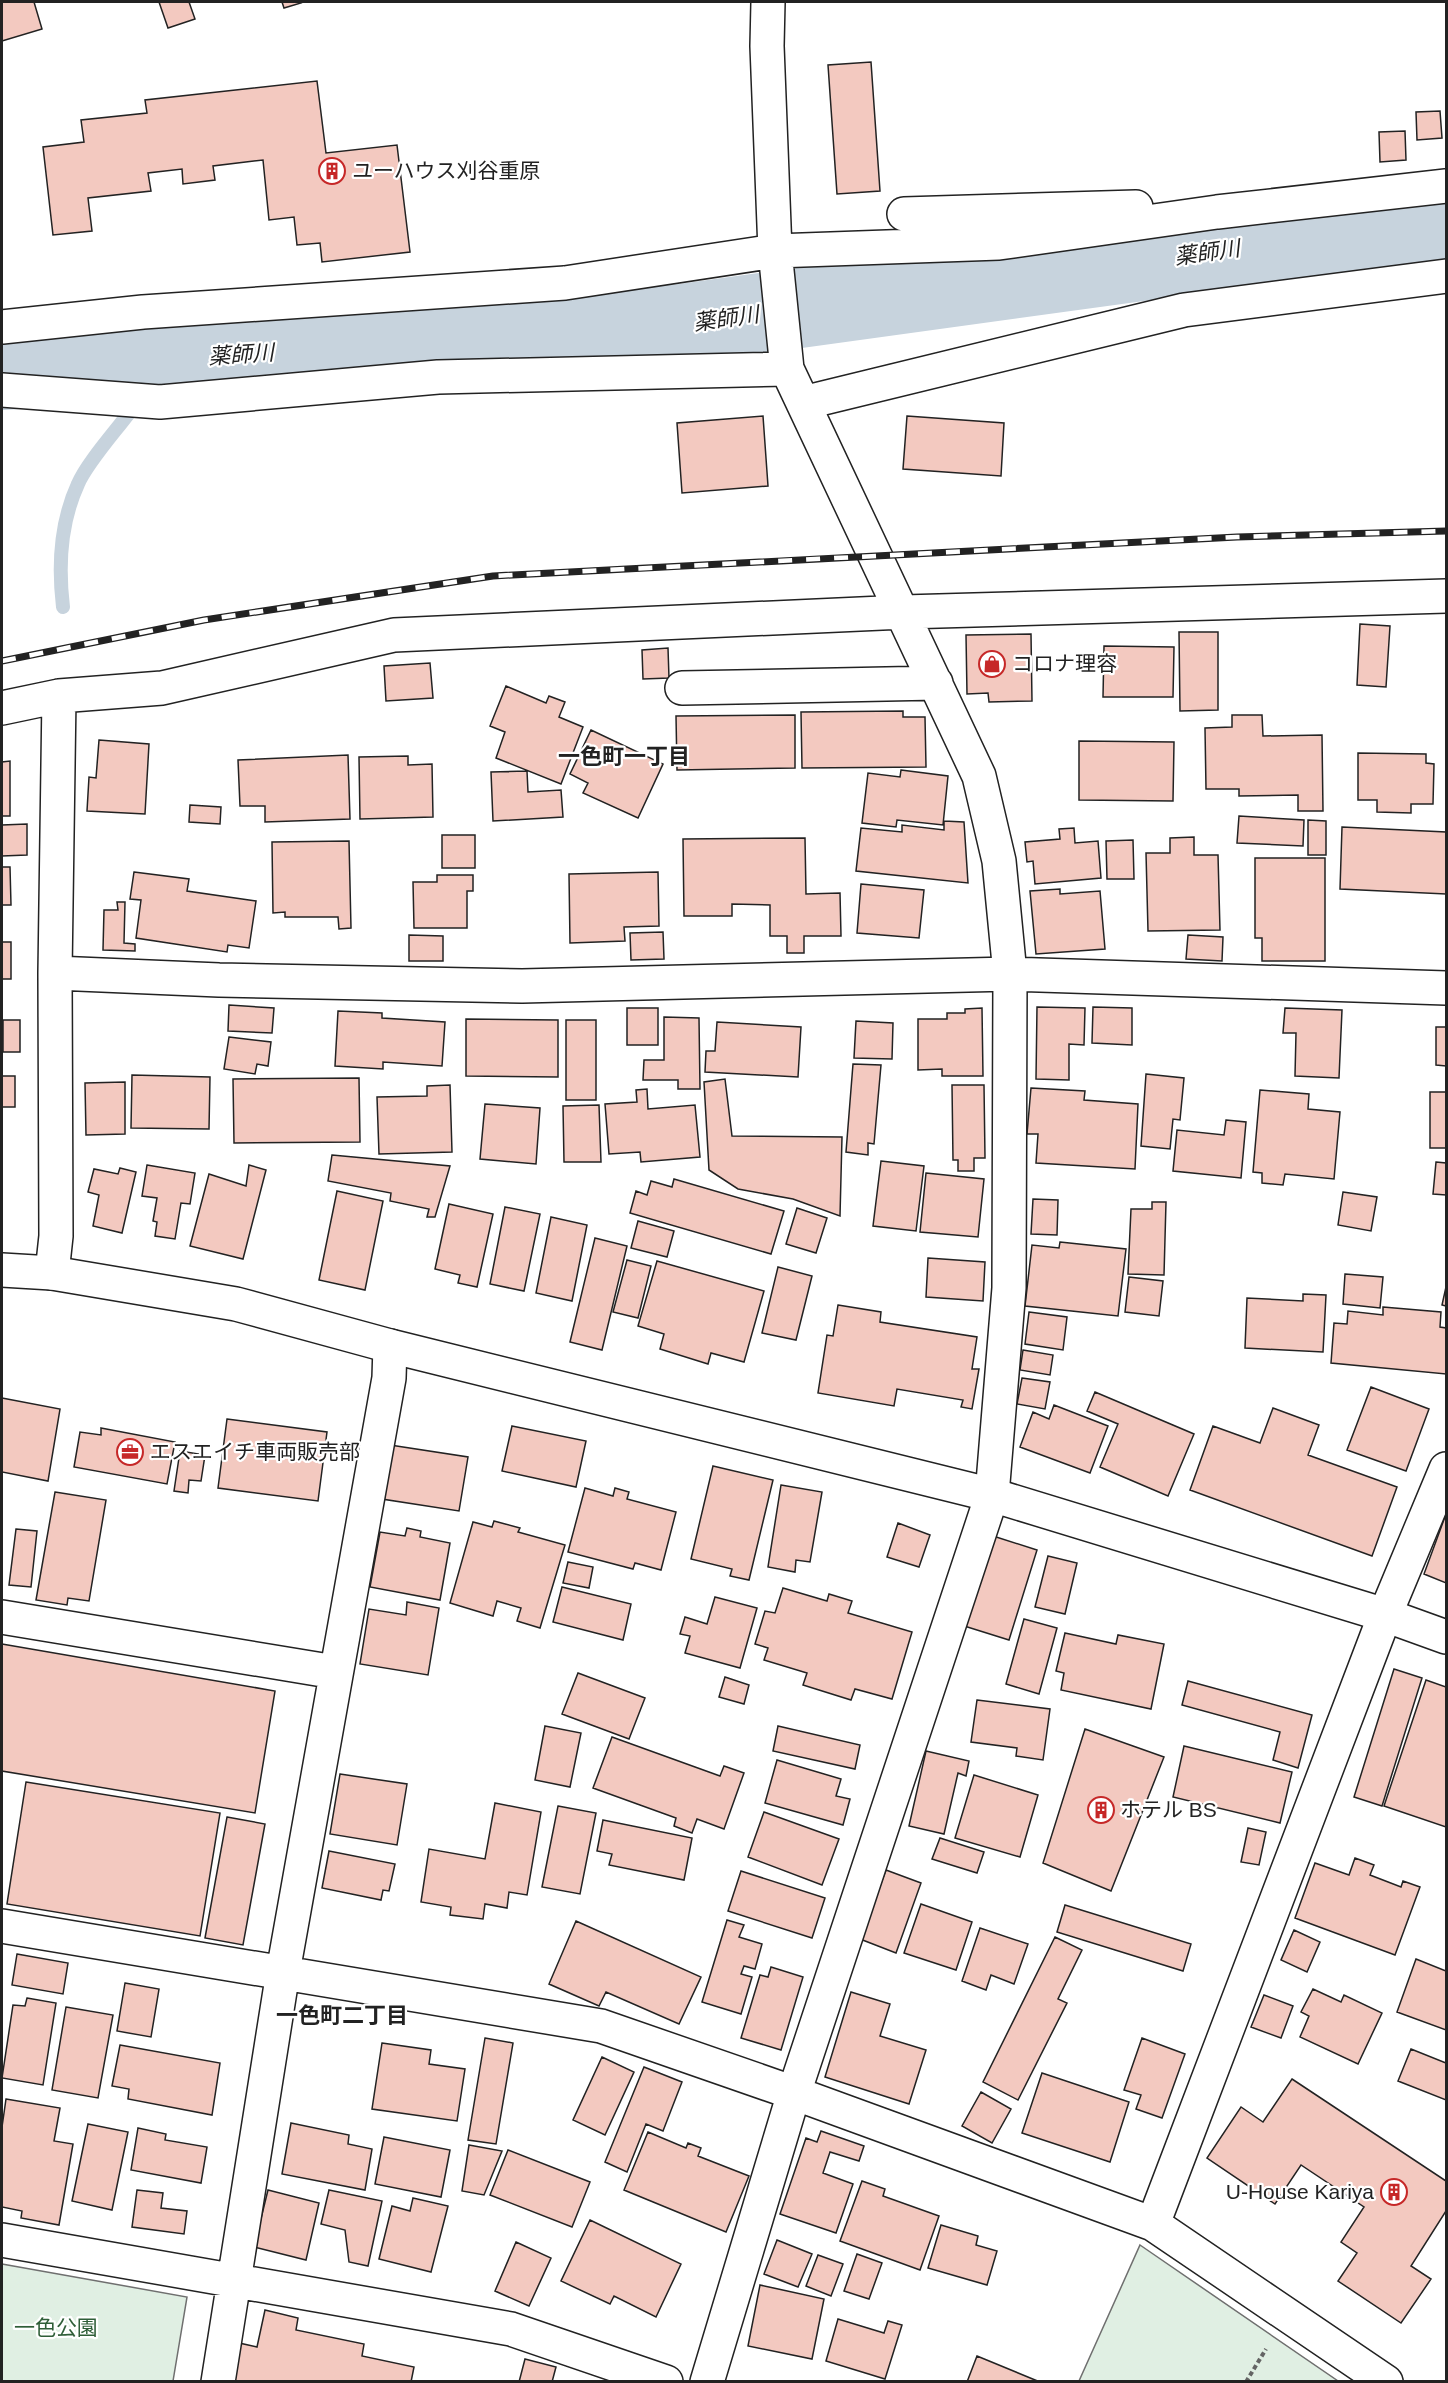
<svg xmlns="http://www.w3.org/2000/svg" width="1448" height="2383" font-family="Helvetica,'Noto Sans JP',sans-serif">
<rect width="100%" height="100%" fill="#fff"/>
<!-- green -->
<path fill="#e0efe3" stroke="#6f6f6f" stroke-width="1.5" d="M1140,2245L1338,2381H1079Z
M2,2264L187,2297L173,2381H2Z"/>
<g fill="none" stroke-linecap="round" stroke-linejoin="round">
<!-- stream -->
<path stroke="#c7d3dd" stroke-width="14" d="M149,359L150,379
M63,607C58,565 60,523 78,484C87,463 114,433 129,413"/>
<!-- river -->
<path stroke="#c7d3dd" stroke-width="80" d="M2,370L682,324L1316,237L1446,226"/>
</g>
<!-- building -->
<path fill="#f3c9c0" stroke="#222" stroke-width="1.5" d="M2,2H34L42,29L2,41Z
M159,2H189L195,19L168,28Z
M282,2H300L301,3L284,8Z
M871,62L880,191L837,194L828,65Z
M317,81L326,153L397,145L410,252L322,262L320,243L297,245L294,217L269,220L263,160L213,166L215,180L183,184L182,169L148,173L151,191L88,198L92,231L53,235L43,147L84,142L81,120L147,113L145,100Z
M1440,111L1442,138L1417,140L1416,112Z
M1405,131L1406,160L1380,162L1379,132Z
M763,416L768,486L682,493L677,423Z
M907,416L1004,423L1001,476L903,469Z
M1360,624L1390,626L1386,687L1357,685Z
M1179,632H1218V710L1180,711Z
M1031,634L1032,701L989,702L988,693L967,694L966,635Z
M1104,646L1174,647L1173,697H1103Z
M668,648L669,678L643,679L642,650Z
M430,663L433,698L386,701L384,666Z
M506,686L546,703L549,696L565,702L559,717L583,727L561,784L496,758L505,732L490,726Z
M903,711V717H925L926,767L802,768L801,712Z
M795,715V768L677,770L676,716Z
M1232,715H1262L1263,736L1322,735L1323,811H1298V795L1239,796V789H1206L1205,728L1232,727Z
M591,730L663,764L638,818L583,793L588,783L570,774Z
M99,740L149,744L145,814L87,811L89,777L96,778Z
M1079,741L1174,742L1173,801L1079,800Z
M1358,753L1426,754V763L1434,764L1433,804H1411V813L1377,812V800H1358Z
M348,755L350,819L265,822V806H240L238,760Z
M408,756V765L432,764L433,817L360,819L359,757Z
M10,761V816H2V762Z
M901,770L948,776L943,825L897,820L896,827L862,823L868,773L900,777Z
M527,771L528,792L561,790L563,817L493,821L491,772Z
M190,805L221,807L220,824L189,822Z
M1239,816L1304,820L1303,846L1237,843Z
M1308,820L1326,821V855H1308Z
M944,821L964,822L968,883L856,871L861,828L902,832V825L944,830Z
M27,824V855L2,856V825Z
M1342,827L1446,832V894L1340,889Z
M1074,828L1075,843L1098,841L1101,878L1035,884L1033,861L1027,862L1025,842L1060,839L1059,829Z
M442,835H475V868H442Z
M1194,837V855H1218L1220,930L1148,931L1146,853H1170V838Z
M805,838L806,894L840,893L841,936H804V953H787V936H770V905L732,904V916H684L683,839Z
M1133,840L1134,879H1107L1106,841Z
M349,841L351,928L339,929L338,917H285V912L273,913L272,842Z
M1255,858H1325V961H1262V938H1255Z
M2,867H10L11,905H2Z
M134,872L189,879L187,891L256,901L249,948L228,945L227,952L136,938L141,900L130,899Z
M658,872L659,926L624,927L625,941L570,943L569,874Z
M437,875H473V891H467V928H414L413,882H437Z
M861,884L924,890L919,938L857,933Z
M1060,889V894L1100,891L1105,949L1036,954L1030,891Z
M117,902H125L124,943L135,944V951L103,950L104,910H118Z
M663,932L664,959L631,960L630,933Z
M409,935L443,936V961H409Z
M1188,935L1223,937L1222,961L1186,959Z
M2,942H11V979H2Z
M229,1005L274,1008L272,1033L228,1031Z
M1037,1007L1085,1008L1084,1045L1069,1044V1080L1036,1079Z
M1093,1007L1132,1008V1045L1092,1043Z
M627,1008H658V1045H627Z
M982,1008L983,1076H942V1069L918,1070V1019H947V1013H965V1009Z
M1285,1008L1342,1010L1339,1078L1295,1076L1296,1033H1283Z
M338,1011L382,1013V1018L445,1022L442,1066L383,1062V1069L335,1066Z
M664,1017L699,1018L700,1089H678V1080H643L644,1060H664Z
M466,1019L558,1020V1077L466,1076Z
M3,1020H20V1052H3Z
M566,1020H596V1100H566Z
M856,1021L893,1023L892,1059L854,1058Z
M717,1022L801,1027L798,1077L705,1072L706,1051H715Z
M1436,1027H1446V1066L1436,1065Z
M229,1037L271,1042L268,1066L257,1064L255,1074L224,1069Z
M853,1064L881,1065L874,1144L868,1143V1155L846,1152Z
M1146,1074L1184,1078L1180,1120L1173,1119L1170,1149L1141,1146Z
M132,1075L210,1077L209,1129L131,1128Z
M2,1076H15V1107H2Z
M359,1078L360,1142L234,1143L233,1079Z
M725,1079L732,1136L842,1137L840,1216L793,1199L738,1189L709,1170L704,1082Z
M125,1082V1134L86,1135L85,1083Z
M450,1085L452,1152L379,1154L377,1097L427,1096V1086Z
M952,1085H984L985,1158H974V1171H958V1160H953Z
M1031,1088L1085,1091L1084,1100L1138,1104L1135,1169L1036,1163L1038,1134H1027Z
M647,1089L648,1109L695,1105L700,1157L641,1162L640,1152L609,1154L605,1104L637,1102L636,1090Z
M1260,1090L1309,1094L1308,1109L1340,1112L1334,1179L1285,1174L1283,1185L1262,1183V1173L1253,1172Z
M1430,1092H1446V1148H1430Z
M485,1104L540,1108L536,1164L480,1159Z
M599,1105L601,1162H564L563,1106Z
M1226,1120L1246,1122L1241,1178L1173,1171L1177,1130L1224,1135Z
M332,1155L450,1166L435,1217H427L429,1209L390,1201L391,1193L328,1181Z
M881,1161L924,1166L916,1231L873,1226Z
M1436,1162L1446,1163V1195L1433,1194Z
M147,1165L195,1173L190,1204L181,1203L175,1239L155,1236L157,1222L153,1221L157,1198L142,1196Z
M249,1165L266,1170L243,1259L190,1246L209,1174L246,1186Z
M120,1168L136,1172L122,1233L93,1226L99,1195L88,1192L94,1169L118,1174Z
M926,1173L984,1179L978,1237L920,1232Z
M674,1179L784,1211L771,1254L630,1213L636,1191L647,1195L651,1181L672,1187Z
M337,1191L383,1201L365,1290L319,1280Z
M1343,1192L1377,1197L1371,1231L1338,1225Z
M1033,1199L1058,1200L1057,1235L1031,1234Z
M1152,1202H1166L1164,1275L1128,1274L1131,1209H1152Z
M449,1204L493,1214L477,1287L458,1283L460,1275L435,1269Z
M505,1207L540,1214L524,1291L490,1284Z
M797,1208L827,1218L816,1253L786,1244Z
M551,1217L587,1225L572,1301L536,1293Z
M638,1221L674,1231L667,1257L631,1248Z
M595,1238L627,1246L602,1350L570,1342Z
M1060,1242L1126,1249L1118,1316L1025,1306L1032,1245L1059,1248Z
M928,1258L985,1262L983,1301L926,1297Z
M627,1260L651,1266L638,1318L613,1312Z
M657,1261L764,1291L744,1362L711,1353L708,1364L660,1349L664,1334L638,1326Z
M778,1267L812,1276L796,1340L762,1333Z
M1345,1274L1383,1277L1380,1308L1343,1304Z
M1129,1277L1163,1281L1159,1316L1125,1312Z
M1446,1287V1306L1442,1305Z
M1303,1294L1326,1295L1323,1352L1245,1348L1247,1298L1303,1301Z
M838,1305L881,1312L880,1322L977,1337L972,1369H979L972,1409L961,1407L963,1400L897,1389L894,1406L818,1393L827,1335L833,1336Z
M1383,1307L1441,1312L1440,1327L1446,1328V1374L1331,1363L1334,1323L1347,1324L1348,1311L1383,1315Z
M1029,1312L1067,1317L1063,1350L1025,1344Z
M1023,1350L1053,1355L1050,1375L1020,1370Z
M1022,1378L1050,1382L1045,1409L1017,1404Z
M1371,1387L1429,1409L1406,1471L1347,1450Z
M1095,1392L1194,1434L1168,1496L1100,1467L1118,1424L1087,1411Z
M2,1398L60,1409L48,1481L2,1472Z
M1054,1405L1108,1426L1090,1473L1020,1447L1033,1412L1049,1419Z
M1273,1408L1319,1425L1308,1455L1397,1487L1372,1556L1190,1490L1213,1426L1260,1443Z
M227,1419L327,1432L318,1501L218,1488Z
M512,1426L586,1441L576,1487L502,1471Z
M101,1428L175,1442L167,1484L74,1467L80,1432L101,1435Z
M390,1445L468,1457L459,1511L382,1499Z
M180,1451L205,1455L201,1481L189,1480L188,1493L174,1491Z
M713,1466L773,1480L749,1580L730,1576L732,1569L691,1559Z
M781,1485L822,1492L810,1562L796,1560L795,1572L768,1567Z
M585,1488L613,1496L615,1488L629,1492L627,1499L676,1512L661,1570L635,1563L633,1569L568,1552Z
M55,1492L106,1500L89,1601L68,1598L67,1605L36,1600Z
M1446,1514V1583L1424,1574Z
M494,1521L520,1528L518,1532L565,1545L540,1628L517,1621L521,1608L497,1601L493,1616L450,1603L473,1522L492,1527Z
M898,1523L930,1535L919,1567L887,1557Z
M407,1528L421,1531L420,1537L450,1543L440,1600L370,1587L380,1532L405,1536Z
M16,1529L37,1531L31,1587L9,1585Z
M990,1535L1037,1550L1009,1640L961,1625Z
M1048,1556L1077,1563L1065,1614L1035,1607Z
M568,1562L593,1567L589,1588L563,1583Z
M562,1587L631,1604L623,1640L553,1622Z
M783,1588L827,1601L829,1594L852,1601L848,1613L912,1632L892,1699L855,1689L851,1700L803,1685L807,1673L764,1660L768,1648L755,1644L765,1611L775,1613Z
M715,1597L757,1608L740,1668L685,1653L690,1636L680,1634L685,1617L707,1624Z
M407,1602L439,1608L428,1675L360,1664L369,1609L406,1615Z
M1024,1619L1057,1628L1039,1694L1006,1684Z
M1065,1633L1116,1644L1118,1635L1164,1644L1151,1709L1061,1690L1064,1673L1056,1671Z
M2,1644L275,1691L255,1813L2,1771Z
M1394,1669L1422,1678L1382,1806L1354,1797Z
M578,1673L645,1698L629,1739L562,1714Z
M725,1677L749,1685L744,1704L719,1697Z
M1426,1680L1446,1687V1827L1384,1806Z
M1188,1681L1312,1715L1298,1768L1273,1760L1280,1732L1182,1705Z
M977,1700L1050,1709L1043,1760L1016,1756L1017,1748L971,1742Z
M545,1726L581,1733L570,1787L535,1780Z
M778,1726L860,1745L855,1769L773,1751Z
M1085,1729L1164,1757L1111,1891L1043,1863Z
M612,1737L720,1776L724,1766L744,1773L724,1829L697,1819L692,1833L674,1826L676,1818L593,1788Z
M1184,1746L1292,1772L1280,1823L1173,1797Z
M926,1751L969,1761L966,1776L958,1773L944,1834L909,1826Z
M777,1760L841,1779L836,1796L850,1799L843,1825L765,1803Z
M340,1774L407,1784L397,1845L330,1834Z
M974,1775L1038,1795L1020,1857L955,1838Z
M26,1782L220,1813L200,1936L7,1904Z
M495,1803L541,1812L527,1895L509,1892L507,1908L485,1904L483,1919L450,1915L451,1907L421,1902L429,1849L485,1859Z
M558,1806L596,1813L580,1894L542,1887Z
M764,1812L839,1839L822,1885L748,1857Z
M227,1817L265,1824L243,1945L205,1938Z
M603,1820L692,1838L684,1880L609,1865L612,1854L597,1851Z
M1248,1828L1266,1832L1259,1865L1241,1862Z
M940,1838L984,1852L977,1873L932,1859Z
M329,1851L395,1864L389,1891L383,1890L381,1900L322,1888Z
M1355,1858L1374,1865L1370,1875L1401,1887L1403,1881L1420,1887L1395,1955L1295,1918L1315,1863L1349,1875Z
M886,1870L921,1883L896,1953L860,1939Z
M741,1871L825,1898L812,1938L728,1911Z
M921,1904L972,1922L956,1970L904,1953Z
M1065,1905L1191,1944L1183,1971L1057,1932Z
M727,1920L744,1925L739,1937L762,1944L755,1969L744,1966L741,1974L752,1977L741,2014L702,2002Z
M576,1921L701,1977L679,2024L606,1992L599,2006L549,1984Z
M980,1928L1028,1944L1014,1984L991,1975L986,1990L962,1981Z
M1294,1930L1320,1942L1307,1972L1281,1960Z
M1055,1937L1082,1950L1058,1999L1067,2003L1018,2100L983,2082Z
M17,1954L68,1963L63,1994L12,1985Z
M1416,1959L1446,1971V2030L1397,2012Z
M771,1967L803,1977L781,2050L741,2038L760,1975L768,1977Z
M125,1983L159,1989L151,2037L117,2031Z
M1313,1989L1341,2002L1344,1995L1382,2013L1358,2064L1300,2037L1309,2016L1301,2012Z
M851,1992L890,2004L880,2036L926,2050L909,2104L825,2077Z
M1264,1995L1293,2006L1281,2038L1251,2027Z
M27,1998L56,2003L43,2085L2,2078L13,2005L25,2006Z
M66,2007L113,2015L98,2098L52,2090Z
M485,2038L513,2043L496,2144L468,2140Z
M1142,2038L1185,2054L1162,2118L1136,2109L1141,2095L1124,2090Z
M382,2043L431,2050L429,2064L465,2069L457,2121L372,2109Z
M120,2045L220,2063L212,2115L128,2099L129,2089L112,2086Z
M1411,2049L1446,2063V2100L1398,2081Z
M602,2057L634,2072L605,2135L573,2120Z
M644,2067L682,2082L663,2131L646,2124L627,2172L605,2162Z
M1042,2073L1129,2102L1110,2162L1022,2133Z
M1292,2079L1446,2181V2211L1411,2266L1431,2279L1401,2323L1338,2281L1357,2253L1341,2242L1364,2207L1301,2165L1275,2204L1207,2158L1241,2107L1263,2122Z
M981,2092L1011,2109L992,2143L962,2126Z
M6,2099L60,2108L54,2141L73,2144L59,2225L21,2218L22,2211L2,2207V2127Z
M291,2123L349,2135L348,2144L372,2149L365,2190L282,2174Z
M88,2124L128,2132L112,2210L72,2201Z
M138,2128L166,2134L165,2140L207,2147L201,2183L131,2170Z
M821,2131L864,2146L859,2161L830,2152L823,2173L853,2184L836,2233L780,2214L806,2138L817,2142Z
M648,2132L686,2148L688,2143L701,2148L698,2156L749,2176L726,2232L624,2190Z
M384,2137L450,2150L441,2197L375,2184Z
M469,2145L502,2151L484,2195L462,2191Z
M508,2150L590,2182L572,2227L490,2195Z
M862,2181L885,2189L883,2196L939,2216L920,2270L840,2241Z
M137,2190L163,2193L161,2208L187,2211L184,2234L132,2227Z
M268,2190L319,2203L306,2260L254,2247Z
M329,2190L382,2201L368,2266L349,2262L345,2230L321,2224Z
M413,2198L448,2206L431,2272L379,2259L392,2206L410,2211Z
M590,2220L681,2264L656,2317L614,2296L610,2304L561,2281Z
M941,2225L978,2236L976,2245L997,2251L987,2285L928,2268Z
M777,2240L812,2254L798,2287L764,2274Z
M516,2242L551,2258L529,2306L495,2291Z
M857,2254L882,2263L869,2299L844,2291Z
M818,2255L843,2264L831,2296L806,2286Z
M760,2285L824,2299L812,2359L748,2346Z
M265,2310L298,2318L296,2330L364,2344L362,2356L414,2367L411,2382H231L239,2343L257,2347Z
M838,2319L884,2333L888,2321L902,2325L885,2379L826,2361Z
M977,2356L1040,2382H967Z
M525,2359L556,2367L552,2382H519Z"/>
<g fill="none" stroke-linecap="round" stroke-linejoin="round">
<defs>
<path id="minor" d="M904,214L1136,207
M2,327L143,312L565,283L775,251L999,243L1217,212L1446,186
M2,390L160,402L438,377L787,369
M803,403L1184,310L1446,276
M682,688L936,683
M2,708L59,696L162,688L394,635L904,612L1446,596
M55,973L219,980L522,986L1010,974L1446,988
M52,1273L56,1236L55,973L59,696
M2,1617L335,1672
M2,1926L601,2026L794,2093L1153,2224L1386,2382
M1153,2224L1385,1615L1446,1469
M2,2240L511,2329L666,2382
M218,2382L283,1972L389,1378L390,1346
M707,2382L794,2093L992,1495L1009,1288L1010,974L999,861L979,776L787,369L775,251L767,46L768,2"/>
<path id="tertiary" d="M2,1270L52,1273L236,1304L390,1346L992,1495L1385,1615L1446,1637"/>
</defs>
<!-- minor casing -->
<use href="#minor" stroke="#222" stroke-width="36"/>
<!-- tertiary casing -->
<use href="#tertiary" stroke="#222" stroke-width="36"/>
<!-- path -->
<path stroke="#646464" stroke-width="4" stroke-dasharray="4.5 3" stroke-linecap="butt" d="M1246,2382L1266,2349"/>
<!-- minor -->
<use href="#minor" stroke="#fff" stroke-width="33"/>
<!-- tertiary -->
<use href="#tertiary" stroke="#fff" stroke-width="33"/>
<defs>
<path id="rail" d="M2,661L204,620L493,576L1237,537L1446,531"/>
</defs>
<!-- rail casing -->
<use href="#rail" stroke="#222" stroke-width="7"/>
<!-- rail -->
<use href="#rail" stroke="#fff" stroke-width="4.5" stroke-dasharray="14" stroke-linecap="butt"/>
</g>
<!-- icons -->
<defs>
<symbol id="building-ring" viewBox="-11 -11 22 22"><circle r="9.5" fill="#fff" stroke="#c62828" stroke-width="1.5"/><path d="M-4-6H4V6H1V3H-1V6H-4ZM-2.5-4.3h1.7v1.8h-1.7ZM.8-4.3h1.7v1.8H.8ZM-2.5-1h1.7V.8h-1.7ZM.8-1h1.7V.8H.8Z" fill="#c62828"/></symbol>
<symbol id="shop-ring" viewBox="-11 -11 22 22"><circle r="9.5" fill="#fff" stroke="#c62828" stroke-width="1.5"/><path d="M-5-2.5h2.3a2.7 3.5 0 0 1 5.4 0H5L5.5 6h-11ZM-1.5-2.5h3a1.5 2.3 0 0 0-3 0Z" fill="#c62828"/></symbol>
<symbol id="office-ring" viewBox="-11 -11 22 22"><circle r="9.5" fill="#fff" stroke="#c62828" stroke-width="1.5"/><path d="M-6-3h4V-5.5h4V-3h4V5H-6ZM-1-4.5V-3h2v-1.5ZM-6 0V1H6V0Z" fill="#c62828"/></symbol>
</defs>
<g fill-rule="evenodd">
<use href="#building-ring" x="317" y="156" width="30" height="30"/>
<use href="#shop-ring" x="977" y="649" width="30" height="30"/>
<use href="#office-ring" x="115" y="1437" width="30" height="30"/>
<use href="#building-ring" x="1086" y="1795" width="30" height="30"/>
<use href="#building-ring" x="1379" y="2177" width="30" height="30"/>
</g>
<g text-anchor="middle" stroke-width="4.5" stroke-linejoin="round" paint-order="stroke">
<!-- poi labels -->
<g font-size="21" fill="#222" stroke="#fff" text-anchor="start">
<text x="352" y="178">ユーハウス刈谷重原</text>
<text x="1012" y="671">コロナ理容</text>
<text x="150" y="1459">エスエイチ車両販売部</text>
<text x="1120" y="1817">ホテル BS</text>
<text x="1374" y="2199" text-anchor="end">U-House Kariya</text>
</g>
<!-- park labels -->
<g font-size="21" fill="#2f5e38" stroke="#fff">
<text x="56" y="2335">一色公園</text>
</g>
<!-- water labels -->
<g font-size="22" font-style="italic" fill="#222" stroke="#fff">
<text transform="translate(1207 252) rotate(-8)" y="8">薬師川</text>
<text transform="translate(726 318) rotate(-8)" y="8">薬師川</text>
<text transform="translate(241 354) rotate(-4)" y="8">薬師川</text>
</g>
<!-- neighbourhood labels -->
<g font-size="22" font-weight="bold" fill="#222" stroke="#fff">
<text x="624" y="764">一色町一丁目</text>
<text x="342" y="2023">一色町二丁目</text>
</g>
</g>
<!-- border -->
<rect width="1448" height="2383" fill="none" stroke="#222222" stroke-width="6"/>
</svg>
